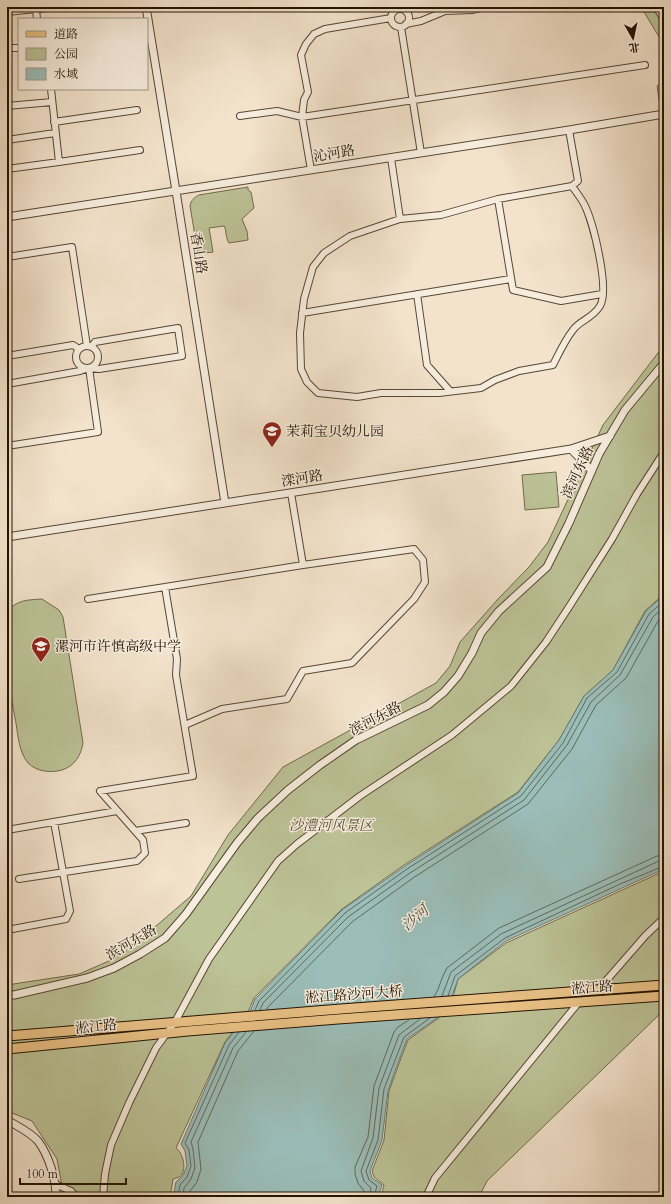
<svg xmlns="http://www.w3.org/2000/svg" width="671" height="1204" font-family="Cardo,'Noto Serif SC',serif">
<rect width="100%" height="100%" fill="#f3e3cc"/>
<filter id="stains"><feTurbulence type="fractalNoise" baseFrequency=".005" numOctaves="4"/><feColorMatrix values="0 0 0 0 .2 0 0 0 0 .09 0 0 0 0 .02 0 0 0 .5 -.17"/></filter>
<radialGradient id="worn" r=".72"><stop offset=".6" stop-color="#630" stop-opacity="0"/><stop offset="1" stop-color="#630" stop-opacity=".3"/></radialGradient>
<!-- green -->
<path fill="#bcc397" stroke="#706b4c" d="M641,7H664V132L657,86L661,82V40Z
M248,187V190L251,192L254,208L242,219L247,231L248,240L229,243C225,237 227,231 224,226L209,228L213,252L198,254L190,206C191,200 194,198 199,195Z
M664,345V594L645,611L613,670L584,696L559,740L518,792L404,865L342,909L254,998L248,1012L225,1042L176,1148C183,1153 188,1171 179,1177C177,1178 175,1178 173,1179L170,1197H64L57,1159L32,1121L7,1111V985L79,974L109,961L142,938L191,896L228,835L283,767L436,683L450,666L460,642L498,599L529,567L548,542L603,425Z
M556,472L559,507L525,510L522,475Z
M42,599L59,610L63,617L83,743C81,755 75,766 62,770C51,773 37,772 28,763C19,752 18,736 16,723C13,706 9,689 7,672C5,652 7,631 7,611C18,600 26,600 42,599Z
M664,871V1010L487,1181L479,1197H381L384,1185L374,1177L372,1171L384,1140L389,1091L401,1058L408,1040L440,1017L453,997L458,979L506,943Z"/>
<!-- water -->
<path fill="#9bbeb9" stroke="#6b7a6f" d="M664,595V869L506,941L458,979L452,996L437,1018L407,1039L396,1068L388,1091L382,1140L370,1171L372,1178L382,1185L378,1197H173L176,1182L183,1175L187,1166L185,1151L181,1144L225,1043L250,1012L255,999L342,910L405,866L518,793L559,740L584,696L613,670L646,611Z"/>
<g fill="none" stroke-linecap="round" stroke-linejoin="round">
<!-- shore -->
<path stroke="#5f685c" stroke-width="1" d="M442,996L451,972L501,934L659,861H664
M448,996L455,976L505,938L620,884L664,866
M434,997C440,988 441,977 447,968L499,928L657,856L664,855
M267,1009L268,1007L352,922L413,878L528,804L572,749L596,705L626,678L658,621L664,615
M255,1010L259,1001L345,913L407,869L521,796L563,743L587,698L617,672L649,614L664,601
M260,1010L263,1003L348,917L410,873L524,800L567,745L591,702L620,675L653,617L664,607
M178,1197L180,1185L187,1177L191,1166L189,1150L185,1143L229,1045L239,1032
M183,1197L184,1188L191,1179L195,1168L193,1149L191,1142L233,1048L246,1032
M189,1197L190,1191L197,1182L201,1169L198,1142L238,1051L254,1031
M363,1197L364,1191L358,1183L355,1174V1167L368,1137L374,1086L394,1032L398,1027L409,1020
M369,1197L371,1188L364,1181L361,1171L373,1138L379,1088L399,1035L420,1019
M374,1197L377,1186L369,1180L366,1171L378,1140L384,1089L404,1037L430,1018"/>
<defs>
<path id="minor" d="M36,9L54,7
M391 18a9 9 0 1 1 18 0a9 9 0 1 1-18 0Z
M7,12L36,9L37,19
M406,24L421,21L445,11L473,10L484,7
M401,27L421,153
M7,48H19
M7,106L52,102
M240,116L277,111L302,117L645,65
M54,122L137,110
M569,130L578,181L572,186
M7,140L55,133
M391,158L400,219L350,236L324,253L313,267L304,299L300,333L301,369L307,382L318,393L357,397L381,393H439L481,388L495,380L519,371L553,365C559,353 565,340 573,330C580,320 592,319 600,306C610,289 593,221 584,204C581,198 576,192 572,186L498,199L441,215L400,219
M59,162L140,150
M7,169L59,162L51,89
M311,170L302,117L304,100L308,92L301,55L306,44L314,34L325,29L391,18
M498,199L513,290L561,301L602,294
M7,257L72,247L87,346
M417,294L427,365L450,391
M302,313L511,279
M76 357a11 11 0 1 1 22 0a11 11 0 1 1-22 0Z
M7,356L73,345L79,349
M7,384L80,371L89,368L99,369L182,356L178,328L95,342L91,347
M7,446L98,432L89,368
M88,599L165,587
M185,725L222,709L287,699L303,671L352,663L414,599L425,582L423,560L414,549L303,565
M7,830L117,811
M135,831L186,823
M19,879L137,861L145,853L143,840L100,791L193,776L176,675L177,659L165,587L303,565L291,493
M7,930L66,919L70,911L54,822
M598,990L646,935L664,918
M55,1184L71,1191L77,1197
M103,1197L105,1174L111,1145L129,1103L156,1048L175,1022L209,959L278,861L297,844L360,796L452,735L511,686L546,642L569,607L612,539L637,494L664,452
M426,1197L435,1178L579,1002"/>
<path id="tertiary" d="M146,7L176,191L225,503
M657,7L664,19
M7,217L569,130L664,114
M571,449L610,436
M7,537L571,449L591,470
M7,995H14L87,978L114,968L140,954L165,938L186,914L237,843L258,818L288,790L320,765L356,740L428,705L444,692L458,676L472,653L481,633L499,611L547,567L569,523L599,454L625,410L664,363
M7,1120C17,1126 30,1132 38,1141C49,1156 56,1179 56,1197"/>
<path id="primary" d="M7,1036L341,1009L664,985
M7,1049L188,1031L338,1019L664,996"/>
</defs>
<!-- minor casing -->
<use href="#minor" stroke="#574733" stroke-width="8"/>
<!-- tertiary casing -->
<use href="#tertiary" stroke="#574733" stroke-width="9"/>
<!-- primary casing -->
<use href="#primary" stroke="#231300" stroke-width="11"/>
<!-- minor -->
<use href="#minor" stroke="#f7edde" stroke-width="6"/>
<!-- tertiary -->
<use href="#tertiary" stroke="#f7edde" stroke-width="7"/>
<!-- primary -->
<use href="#primary" stroke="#eac286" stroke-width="9"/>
</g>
<!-- icons -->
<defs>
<symbol id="school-pin" viewBox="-11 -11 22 30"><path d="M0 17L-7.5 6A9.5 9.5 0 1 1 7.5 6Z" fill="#8f2418" stroke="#f7edde"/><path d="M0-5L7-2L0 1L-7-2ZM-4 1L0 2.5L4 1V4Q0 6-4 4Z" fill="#fff"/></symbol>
</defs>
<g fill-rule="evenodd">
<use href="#school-pin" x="261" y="420" width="22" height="30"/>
<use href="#school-pin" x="30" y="635" width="22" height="30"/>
</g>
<g text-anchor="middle" stroke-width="3" stroke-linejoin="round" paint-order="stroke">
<!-- street labels -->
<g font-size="14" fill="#231300" stroke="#f7edde">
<text transform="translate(334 153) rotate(-9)" y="5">沁河路</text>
<text transform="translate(199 253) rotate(81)" y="5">香山路</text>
<text transform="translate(577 472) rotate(-65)" y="5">滨河东路</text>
<text transform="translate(302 478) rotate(-9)" y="5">滦河路</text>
<text transform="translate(375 718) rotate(-27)" y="5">滨河东路</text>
<text transform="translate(131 942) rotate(-30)" y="5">滨河东路</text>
<text transform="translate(592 987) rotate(-4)" y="5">淞江路</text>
<text transform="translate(354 994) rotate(-4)" y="5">淞江路沙河大桥</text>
<text transform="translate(96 1026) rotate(-6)" y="5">淞江路</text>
</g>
<!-- poi labels -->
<g font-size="14" fill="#231300" stroke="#f7edde" text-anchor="start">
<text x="286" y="436">茉莉宝贝幼儿园</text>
<text x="55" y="651">漯河市许慎高级中学</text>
</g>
<!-- park labels -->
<g font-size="14" font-style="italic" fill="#595135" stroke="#f7edde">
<text x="331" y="830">沙澧河风景区</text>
</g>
<!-- water labels -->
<g font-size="15" font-style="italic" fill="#4d4f41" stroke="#f7edde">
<text transform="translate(415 918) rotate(-41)" y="5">沙河</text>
</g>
</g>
<!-- margin -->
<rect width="671" height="1204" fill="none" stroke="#f3e3cc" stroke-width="24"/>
<rect x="8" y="8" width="655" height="1188" fill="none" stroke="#231300" stroke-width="2"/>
<rect x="12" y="12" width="647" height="1180" fill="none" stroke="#231300"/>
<!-- legend -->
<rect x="18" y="18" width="130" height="72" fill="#f7edde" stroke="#a29685"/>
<rect x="26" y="31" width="20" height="6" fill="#eac286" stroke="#a29685"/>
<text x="54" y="38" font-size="12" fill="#231300">道路</text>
<rect x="26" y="48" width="20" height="12" fill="#bcc397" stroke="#a29685"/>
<text x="54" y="58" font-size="12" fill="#231300">公园</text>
<rect x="26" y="68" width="20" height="12" fill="#9bbeb9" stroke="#a29685"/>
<text x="54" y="78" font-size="12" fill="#231300">水域</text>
<!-- north arrow -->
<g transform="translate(633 38) rotate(171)" stroke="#f7edde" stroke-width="3" paint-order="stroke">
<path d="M0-3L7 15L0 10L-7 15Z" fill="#231300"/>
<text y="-6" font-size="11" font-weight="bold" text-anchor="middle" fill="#231300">北</text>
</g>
<!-- scale -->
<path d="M20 1178v6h106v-6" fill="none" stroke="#231300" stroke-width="2"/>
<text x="26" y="1178" font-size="12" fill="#231300" stroke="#f7edde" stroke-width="3" paint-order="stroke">100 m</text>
<rect width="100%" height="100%" filter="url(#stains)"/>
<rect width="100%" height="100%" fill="url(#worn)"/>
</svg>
